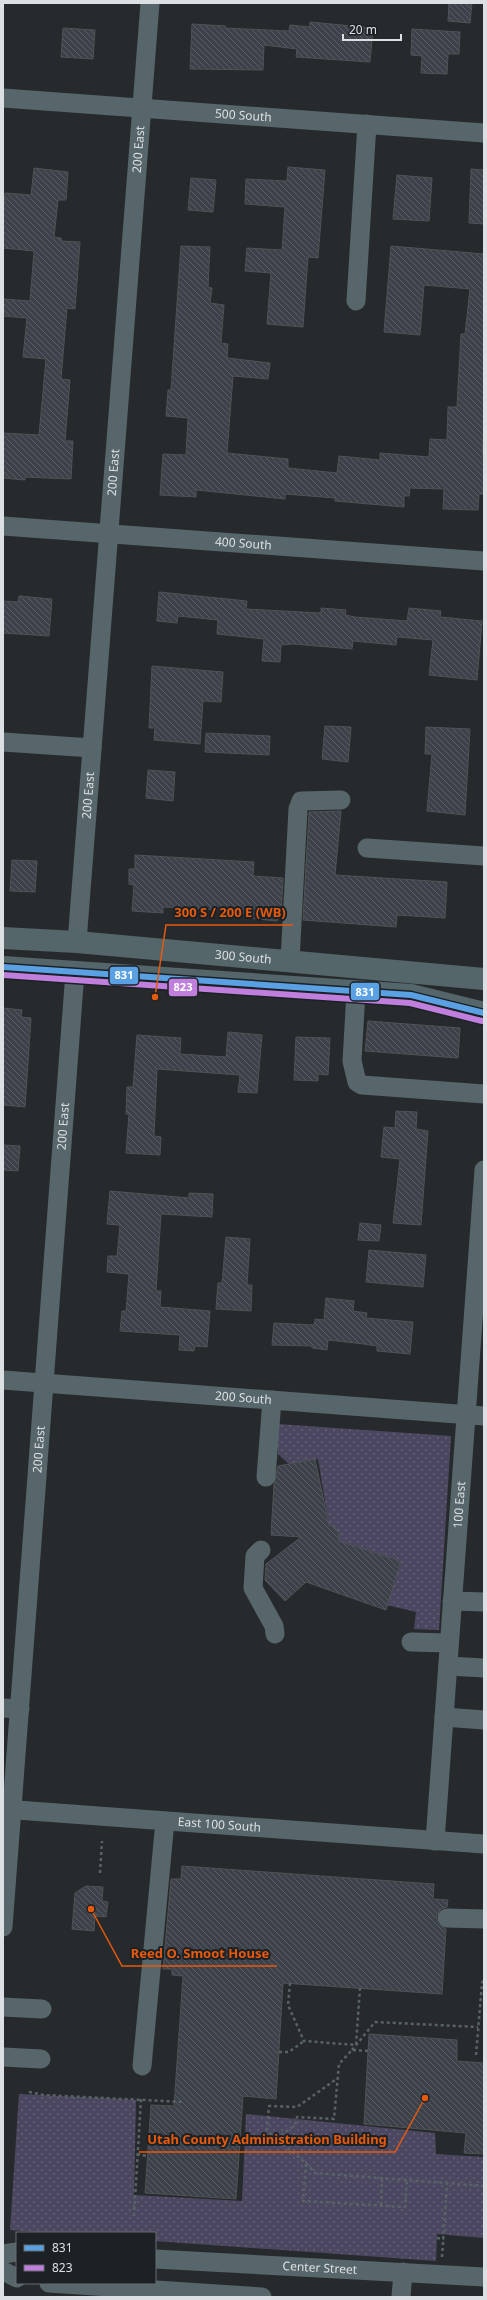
<svg xmlns="http://www.w3.org/2000/svg" width="487" height="2300" font-family="'Noto Sans',sans-serif">
<defs>
<pattern id="grass-dots" width="8" height="8" patternUnits="userSpaceOnUse"><rect width="8" height="8" fill="#4c4760"/><path d="M2 2h.1M6 6h.1" fill="none" stroke="#656177" stroke-width="1.8" stroke-linecap="round"/></pattern>
<pattern id="building-back-hatch" width="6" height="6" patternUnits="userSpaceOnUse"><rect width="6" height="6" fill="#3c414a"/><path d="M-1 5l2 2M0 0l6 6M5-1l2 2" fill="none" stroke="#585c64"/></pattern>
</defs>
<rect width="100%" height="100%" fill="#272a2c"/>
<!-- grass -->
<path fill="url(#grass-dots)" d="M278,1424L451,1436L439,1630L414,1629L416,1612L387,1605L401,1561L338,1541L339,1532L333,1526L329,1525L318,1459L289,1464L278,1454Z
M19,2094L136,2100L134,2195L242,2201L246,2114L435,2133L436,2154L484,2157V2238L437,2234L436,2261L155,2241V2233H48L10,2230Z"/>
<!-- building -->
<path fill="url(#building-back-hatch)" stroke="#505254" d="M449,3H472L470,23L448,21Z
M310,22L373,28L370,62L296,57L297,49L264,45L263,70L190,69L192,24L225,26V28L289,31L290,25L310,27Z
M63,28L95,30L93,59L61,57Z
M412,29L460,32L459,54H448L447,74L421,73L422,56L411,55Z
M288,167L325,170L318,258L308,257L303,327L267,324L271,273L245,271L247,248L282,250L285,207L245,204L246,179L287,181Z
M34,168L68,172L66,200H58L54,237L61,238V241L80,242L75,309L67,308L61,379L70,380L65,441H73L71,479L25,477V480L3,478V433L39,435L46,359L23,357L27,318L3,316V299L30,301L34,251L3,248V215L5,193L31,195Z
M471,169L484,170V224L469,223Z
M397,175L432,178L429,221L393,219Z
M191,178L216,180L213,212L188,210Z
M181,246L210,247L208,287L212,288L210,303L224,305L221,343L228,344L227,358L270,363L268,379L233,376L227,453L288,459V468L337,473L339,456L380,460V453L429,457L430,439L447,440L448,407H457L461,334H465L470,289L424,285L420,335L384,332L391,246L484,254V423L482,460H484V478L483,494H479L478,510L443,509L444,489L410,488L409,496H404V507L335,501V498L285,494V499L196,490V497L160,495L163,454L186,455L188,418L166,416L168,390H171Z
M159,592L247,601L246,609L321,613V608L346,610L345,615L355,617L407,621L409,608L441,611L440,617L482,621L477,680L429,675L433,640L397,637L396,645L353,641L352,649L294,644L281,645L280,662L262,661L264,639L217,634L218,620L178,616L177,623L157,621Z
M19,596L52,599L49,636L3,633V601L18,602Z
M152,666L223,672L221,702L203,701L200,744L154,740L155,728H149Z
M325,726L351,727L348,762L322,759Z
M426,727L470,729L465,815L427,811L432,754H425Z
M206,733L270,736L269,755L205,752Z
M148,770L175,772L173,801L146,798Z
M341,811L335,875L447,882L445,918L397,915L396,927L303,920L309,812Z
M135,855L254,862L253,876L283,878L281,918H278L277,921L248,918V914L237,913V911L163,907V913L132,911L134,885L129,884V869H135Z
M12,860L37,861L35,892L10,891Z
M3,1008L22,1010L21,1017L31,1018L25,1107L3,1105Z
M368,1021L460,1028L458,1058L365,1051Z
M228,1032L262,1035L257,1093L238,1092L240,1075L157,1069L154,1136L161,1137L160,1155L126,1153L129,1114H126L127,1087H133L137,1035L181,1038L180,1054L226,1057Z
M296,1037L330,1038L328,1075L318,1074V1081L294,1080Z
M396,1111L417,1112L416,1129L428,1131L421,1225L393,1223L400,1159L381,1157L384,1127L395,1128Z
M3,1145L20,1146L18,1171L3,1170Z
M110,1191L189,1198V1193L213,1194L212,1217L161,1214L156,1291H161L160,1307L210,1311L207,1347L195,1346L194,1351L179,1350L180,1335L120,1331L122,1311H126L129,1274L107,1272L108,1256H117L120,1225L107,1224Z
M360,1223L381,1225L379,1241L358,1240Z
M226,1237L250,1239L247,1285H252L251,1311L216,1309L218,1283H222Z
M369,1250L426,1255L423,1287L366,1282Z
M326,1298L354,1301L353,1311L367,1313L366,1318L413,1322L410,1354L377,1351V1346L364,1344L328,1340L327,1350L312,1348V1346L272,1345L274,1323L314,1325L315,1319L324,1320Z
M315,1459L329,1525L333,1526L339,1532L338,1541L401,1561L386,1610L306,1582L285,1601L265,1580L266,1564L301,1537L271,1535L274,1484L278,1466Z
M182,1866L434,1884L433,1899L448,1900L447,1907L441,1909L436,1917L438,1924L446,1929L442,1994L283,1983L276,2099L243,2096L236,2199L145,2193L151,2105L174,2106L183,1976L172,1975V1969H163L171,1879H181Z
M86,1886L103,1887L102,1901L108,1902L106,1917L95,1916L94,1931L72,1929L75,1893Z
M369,2034L457,2040V2061L484,2063V2154L464,2153L466,2133L364,2124Z"/>
<g fill="none" stroke-linecap="round" stroke-linejoin="round">
<!-- path -->
<path stroke="#586366" stroke-width="2.5" stroke-dasharray="3 3" stroke-linecap="butt" d="M100,1873L102,1841
M290,1983L288,2005L304,2041L356,2045L360,1988
M352,2050L375,2022L478,2027
M368,2051L352,2050L339,2064L334,2119L297,2117L295,2125L276,2139L306,2163L315,2173L484,2186
M279,2052H289L304,2041
M476,2055L482,1983L484,1980
M29,2092L44,2095L184,2102
M276,2139L267,2130L269,2106L297,2107L338,2078
M137,2154L147,2156
M306,2164L303,2201L405,2207L407,2180
M381,2205L382,2178
M134,2216L141,2099
M437,2238L444,2239
M442,2257L447,2184"/>
<!-- minor -->
<g stroke="#56666a" stroke-width="19">
<path id="s1" d="M3,98L484,133"/>
<path d="M356,301L367,124"/>
<path id="s2" d="M3,526L484,561"/>
<path d="M3,742L92,748"/>
<path d="M367,848L484,856"/>
<path id="s3" d="M77,942L150,3"/>
<path d="M290,961L298,809L301,801L341,800"/>
<path d="M356,992L352,1061L357,1082L362,1085L484,1094"/>
<path id="s4" d="M3,1380L484,1416"/>
<path d="M266,1477L272,1400"/>
<path d="M261,1550L255,1556L253,1588L274,1626L275,1634"/>
<path d="M452,1601L484,1602"/>
<path d="M411,1642L449,1643"/>
<path d="M448,1666L484,1668"/>
<path d="M3,1708L20,1709"/>
<path d="M444,1717L484,1720"/>
<path id="s5" d="M3,1809L484,1844"/>
<path id="s6" d="M435,1841L484,1170"/>
<path d="M447,1918L484,1919"/>
<path id="s7" d="M3,1927L75,972"/>
<path d="M3,2007L42,2009"/>
<path d="M3,2057L41,2059"/>
<path d="M142,2066L165,1821"/>
<path d="M3,2254L17,2252"/>
<path id="s8" d="M155,2259L484,2277"/>
<path d="M3,2271L17,2278"/>
<path d="M49,2283L262,2297"/>
<path d="M401,2297L403,2272"/>
</g>
<!-- major -->
<g stroke="#54666a" stroke-width="22">
<path id="s9" d="M3,938L77,942L484,979"/>
<path d="M3,967L411,995L484,1013"/>
</g>
<defs>
<path id="bus-1" d="M3,967L411,995L484,1013"/>
<path id="bus-2" d="M3,975L410,1003L482,1021"/>
</defs>
<!-- bus-1 casing -->
<use href="#bus-1" stroke="#1b2125" stroke-width="9"/>
<!-- bus-2 casing -->
<use href="#bus-2" stroke="#1b2125" stroke-width="9"/>
<!-- bus-1 -->
<use href="#bus-1" stroke="#5aa1e4" stroke-width="6"/>
<!-- bus-2 -->
<use href="#bus-2" stroke="#c07fdc" stroke-width="6"/>
</g>
<g text-anchor="middle" stroke-width="4" stroke-linejoin="round" paint-order="stroke">
<!-- street labels -->
<g font-size="12" fill="#dce0e3" stroke="#1b2125">
<text dy="4" stroke="none"><textPath href="#s1" startOffset="241">500 South</textPath></text>
<text dy="4" stroke="none"><textPath href="#s3" startOffset="795">200 East</textPath></text>
<text dy="4" stroke="none"><textPath href="#s3" startOffset="471">200 East</textPath></text>
<text dy="4" stroke="none"><textPath href="#s2" startOffset="241">400 South</textPath></text>
<text dy="4" stroke="none"><textPath href="#s3" startOffset="147">200 East</textPath></text>
<text dy="4" stroke="none"><textPath href="#s9" startOffset="241">300 South</textPath></text>
<text dy="4" stroke="none"><textPath href="#s7" startOffset="803">200 East</textPath></text>
<text dy="4" stroke="none"><textPath href="#s4" startOffset="241">200 South</textPath></text>
<text dy="4" stroke="none"><textPath href="#s7" startOffset="479">200 East</textPath></text>
<text dy="4" stroke="none"><textPath href="#s6" startOffset="337">100 East</textPath></text>
<text dy="4" stroke="none"><textPath href="#s5" startOffset="217">East 100 South</textPath></text>
<text dy="4" stroke="none"><textPath href="#s8" startOffset="165">Center Street</textPath></text>
</g>
</g>
<!-- callouts -->
<path fill="none" stroke="#e8590c" stroke-width="1.5" d="M155 997L166 925H293M91 1909L122 1966H277M425 2098L395 2152H139"/>
<g fill="#e8590c" stroke="#1b2125" stroke-width="1.5">
<circle cx="155" cy="997" r="4"/>
<circle cx="91" cy="1909" r="4"/>
<circle cx="425" cy="2098" r="4"/>
</g>
<g font-size="13" text-anchor="middle" font-weight="bold" fill="#e8590c" stroke="#1b2125" stroke-width="4" stroke-linejoin="round" paint-order="stroke">
<text x="230" y="917">300 S / 200 E (WB)</text>
<text x="200" y="1958">Reed O. Smoot House</text>
<text x="267" y="2144">Utah County Administration Building</text>
</g>
<g stroke="#1b2125" stroke-width="1.5">
<rect x="109" y="966" width="30" height="19" rx="4" fill="#5aa1e4"/>
<rect x="168" y="978" width="30" height="19" rx="4" fill="#c07fdc"/>
<rect x="350" y="982" width="30" height="19" rx="4" fill="#5aa1e4"/>
</g>
<g font-size="11" text-anchor="middle" font-weight="bold" fill="#fff">
<text x="124" y="979">831</text>
<text x="183" y="991">823</text>
<text x="365" y="996">831</text>
</g>
<!-- border -->
<rect width="487" height="2300" fill="none" stroke="#dce0e3" stroke-width="8"/>
<!-- legend -->
<rect x="16" y="2232" width="140" height="52" fill="#1b2125" stroke="#686d71"/>
<rect x="24" y="2245" width="20" height="6" fill="#5aa1e4" stroke="#686d71"/>
<text x="52" y="2252" font-size="12" fill="#dce0e3">831</text>
<rect x="24" y="2265" width="20" height="6" fill="#c07fdc" stroke="#686d71"/>
<text x="52" y="2272" font-size="12" fill="#dce0e3">823</text>
<!-- scale -->
<path d="M343 34v6h58v-6" fill="none" stroke="#dce0e3" stroke-width="2"/>
<text x="349" y="34" font-size="12" fill="#dce0e3" stroke="#1b2125" stroke-width="3" paint-order="stroke">20 m</text>
</svg>
